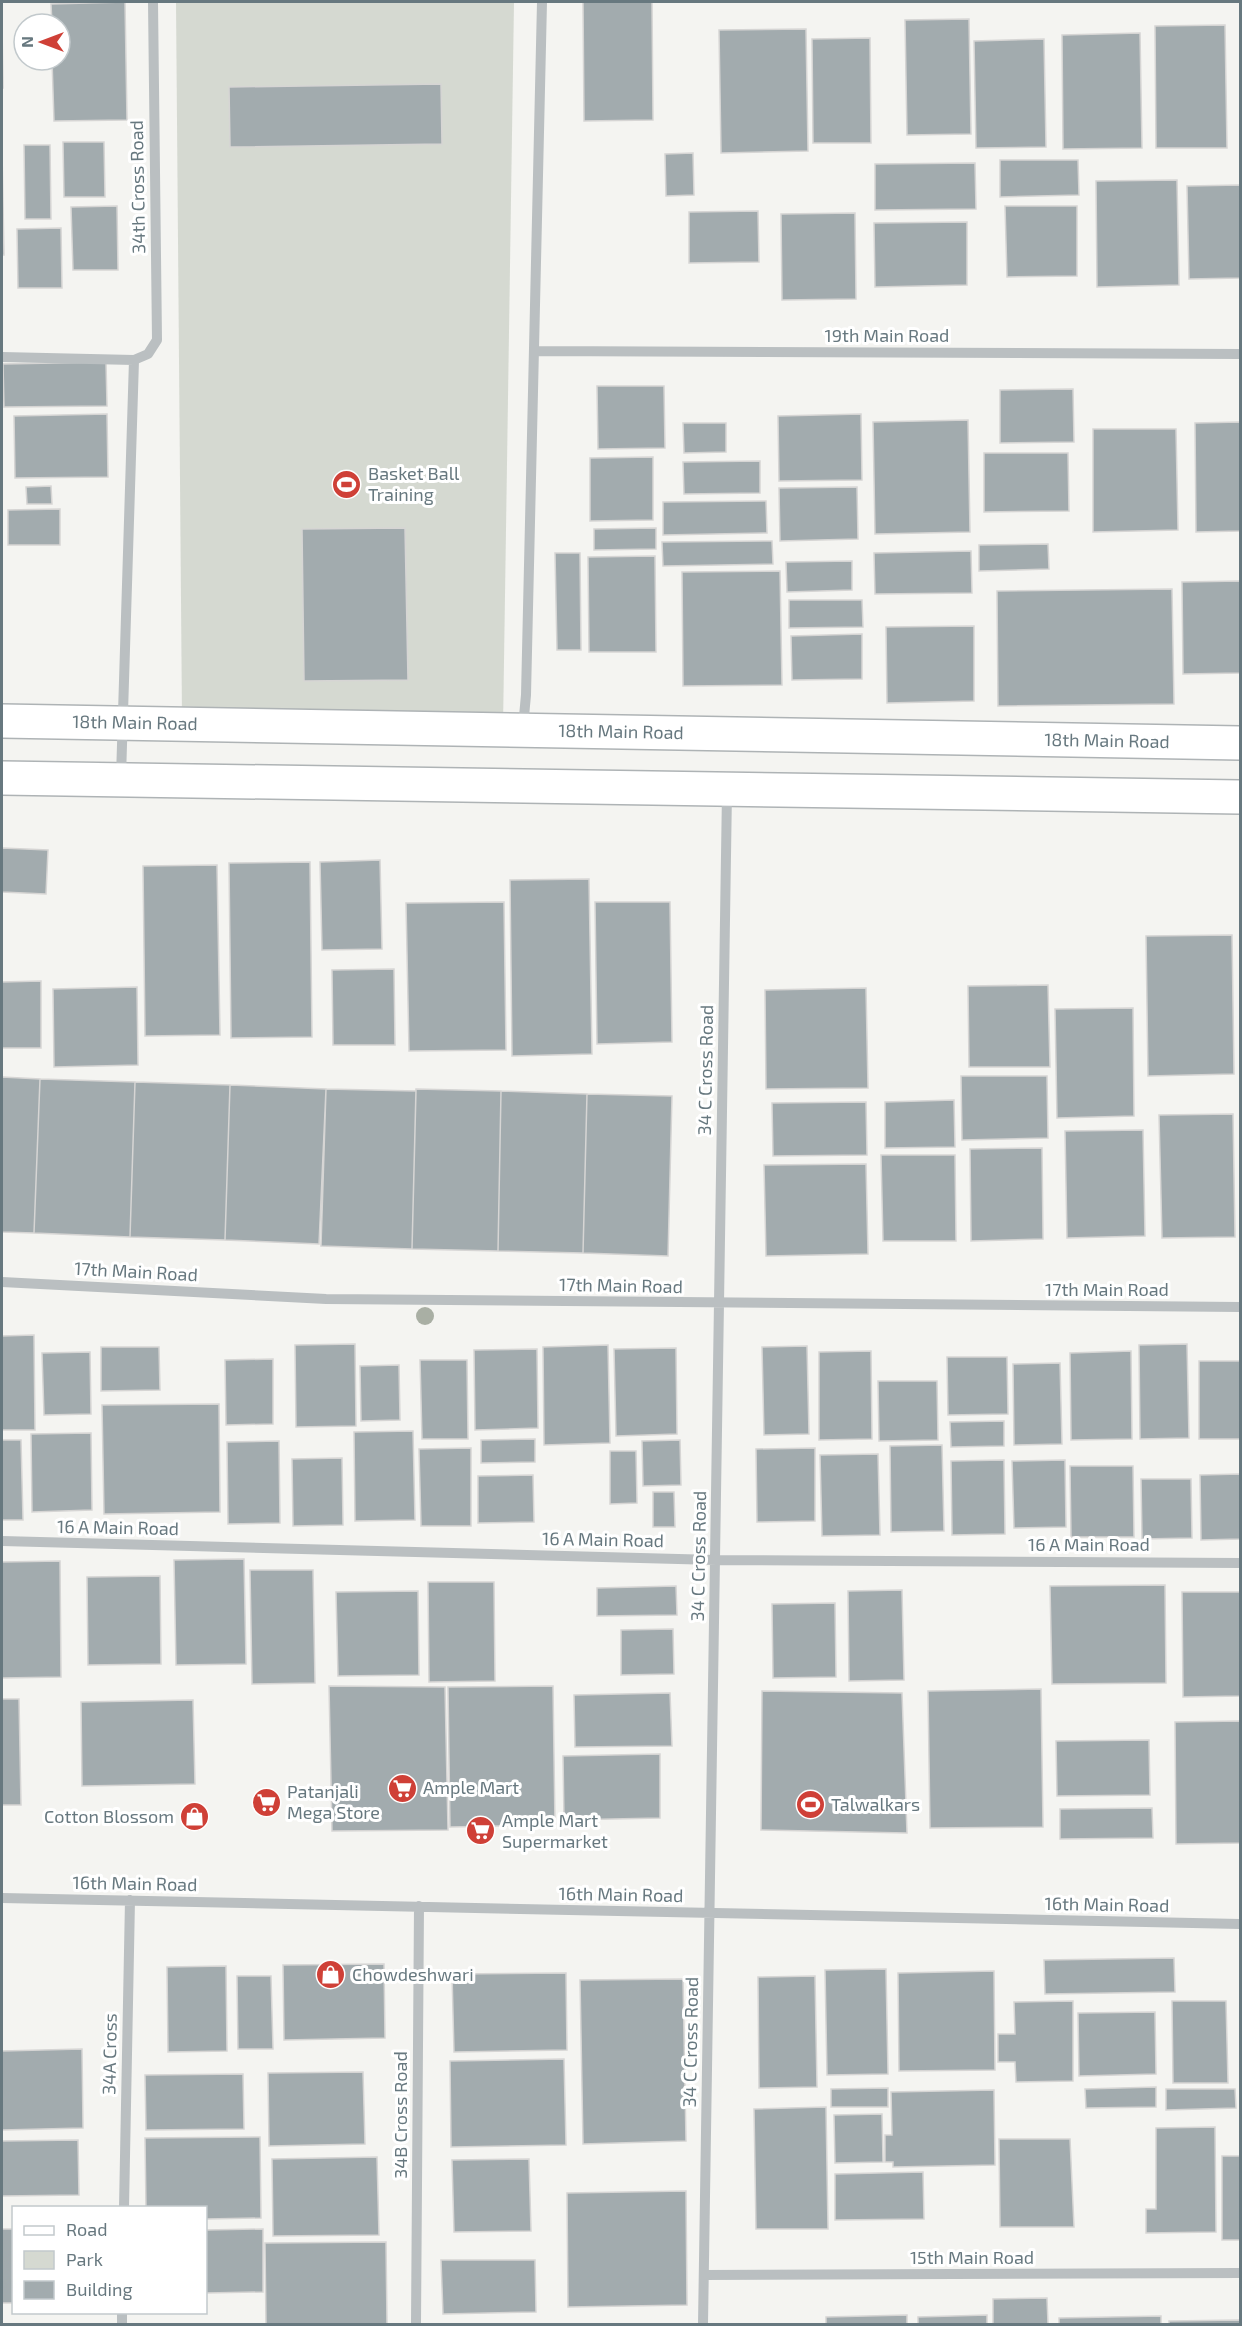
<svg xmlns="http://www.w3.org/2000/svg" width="1242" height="2326" font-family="'Exo 2',sans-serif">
<rect width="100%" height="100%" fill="#f4f4f1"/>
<!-- green -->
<path fill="#d5d9d1" d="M176,2H514L503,728L182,719Z"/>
<!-- building -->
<path fill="#a2abae" stroke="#d6d5d4" stroke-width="1.5" d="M125,2L127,120L54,121L52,60H60V24H52L51,4Z
M583,2H652L653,120L584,121Z
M969,19L971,134L907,135L905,20Z
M1225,25L1227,148H1156L1155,26Z
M2,26L3,88H2Z
M806,29L808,151L721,153L719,30Z
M1140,33L1142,148L1063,149L1062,35Z
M870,38L871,143H813L812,39Z
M1044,39L1046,147L976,148L974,41Z
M441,84L442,144L230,147L229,87Z
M63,142H104L105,197H64Z
M24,145H50L51,219H25Z
M2,152L4,255H2Z
M693,153L694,195L666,196L665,154Z
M1000,160H1078L1079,195L1000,197Z
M975,163L976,209L875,210V164Z
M1177,180L1179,285L1097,287L1096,181Z
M1240,185V278L1189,279L1187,186Z
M117,206L118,270H73L71,207Z
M1005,206H1077V276L1007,277Z
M758,211L759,262L689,263V212Z
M855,213L856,299L782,300L781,214Z
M967,222V285L875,287L874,223Z
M61,228L62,288H18L17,229Z
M106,362L107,406L4,407L3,364Z
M597,386H664L665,448L598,449Z
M1073,389L1074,442L1000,443V390Z
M107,414L108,477L15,478L14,416Z
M861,414L862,480L779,481L778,416Z
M968,420L970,532L875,534L873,422Z
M1240,422V531L1196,532L1195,423Z
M683,423H726V452L684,453Z
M1093,429H1176L1178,530L1093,532Z
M984,453H1068L1069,511L984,512Z
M653,457V520L590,521V458Z
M760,461V493L684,494L683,462Z
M51,486L52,504H27L26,487Z
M857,487L858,539L780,541L779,488Z
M766,501L767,533L663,535V502Z
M60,509V545H8V510Z
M405,528L408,680L304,681L302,529Z
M656,528V549L594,550V529Z
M772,541L773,564L663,566L662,542Z
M1048,544L1049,569L979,571V545Z
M971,551L972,593L875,594L874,553Z
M555,553H580L581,650H557Z
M655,556L656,652H589L588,557Z
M852,561V590L787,592L786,562Z
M780,571L782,685L683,686L682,572Z
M1240,581V673L1183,674L1182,582Z
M1172,589L1174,704L998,706L997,591Z
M789,600H862L863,627L789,628Z
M974,626V701L887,703L886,627Z
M862,634V679L792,680L791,636Z
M2,848L48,850L46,894L2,892Z
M380,860L382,949L322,950L320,862Z
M310,862L312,1037L231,1038L229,863Z
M217,865L220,1035L145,1036L143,866Z
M589,879L592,1054L512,1056L510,880Z
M504,902L506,1050L409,1051L406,903Z
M595,902H670L672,1042L597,1044Z
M1232,935L1234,1074L1148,1076L1146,936Z
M394,969L395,1045H333L332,970Z
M41,981V1048H2V982Z
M1048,985L1050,1067H969L968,986Z
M137,987L138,1065L54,1067L53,989Z
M866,988L868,1088L766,1089L765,990Z
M1133,1008L1134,1116L1057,1118L1055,1009Z
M961,1076H1047L1048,1138L962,1140Z
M2,1077L40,1079L34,1233L2,1232Z
M40,1079L135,1082L130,1237L34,1233Z
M135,1082L230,1085L225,1240L130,1237Z
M230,1085L326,1089L319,1244L225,1240Z
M326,1089L416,1091L412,1249L321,1246Z
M416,1089L501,1091L498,1251L412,1249Z
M501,1091L587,1094L583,1253L498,1251Z
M587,1094L672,1096L668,1256L583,1253Z
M954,1100L955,1147L885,1148V1102Z
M866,1102L867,1155L773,1156L772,1103Z
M1233,1114L1235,1237L1162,1238L1159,1115Z
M1143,1130L1145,1236L1067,1238L1065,1131Z
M1042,1148L1043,1239L971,1241L970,1149Z
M881,1155H955L956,1241H883Z
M866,1164L868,1254L766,1256L764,1165Z
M34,1335L35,1430H2V1336Z
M355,1344L356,1426L296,1427L295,1345Z
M1187,1344L1189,1438L1140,1439L1139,1345Z
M608,1345L610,1443L544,1445L543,1347Z
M807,1346L809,1434L764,1435L762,1347Z
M101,1347H159L160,1390L101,1391Z
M676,1348L677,1434L616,1436L614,1349Z
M537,1349L538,1428L475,1430L474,1350Z
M871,1351L872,1439L819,1440V1352Z
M1131,1351L1132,1439L1071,1440L1070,1353Z
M90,1352L91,1414L44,1415L42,1353Z
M947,1357H1007L1008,1414L948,1415Z
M273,1359V1424L226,1425L225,1360Z
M420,1360H467L468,1439H422Z
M1199,1361H1240V1439H1199Z
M1060,1363L1062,1444L1014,1445L1013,1364Z
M399,1365L400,1420L361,1421L360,1366Z
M878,1381H937L938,1440L879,1441Z
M219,1404L220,1512L104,1514L102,1405Z
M1004,1421V1446L951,1447L950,1422Z
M413,1431L415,1520L355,1521L354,1432Z
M91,1433L92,1510L32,1512L31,1434Z
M535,1439V1462L481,1463V1440Z
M2,1440H21L23,1520H2Z
M680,1440L681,1485L643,1486L642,1441Z
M279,1441L280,1523L228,1524L227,1442Z
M942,1445L944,1531L891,1532L890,1446Z
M471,1448V1526H421L419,1449Z
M815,1448V1521L757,1522L756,1449Z
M610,1451H636L637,1503L610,1504Z
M878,1454L880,1535L822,1536L820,1455Z
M342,1458L343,1525L293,1526L292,1459Z
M1004,1460L1005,1534L952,1535L951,1461Z
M1065,1460L1066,1527L1014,1528L1012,1461Z
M1070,1466H1133L1134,1537H1071Z
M1240,1474V1539L1201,1540L1200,1475Z
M533,1475L534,1522L478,1523V1476Z
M1141,1479H1191L1192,1538L1142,1539Z
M653,1492H674L675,1527H653Z
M244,1559L246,1664L176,1665L174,1560Z
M60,1561L61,1677L2,1678V1562Z
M250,1570H313L315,1683L252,1684Z
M160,1576L161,1664L88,1665L87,1577Z
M428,1582H494L495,1681L429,1682Z
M1165,1585L1166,1683L1052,1684L1050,1586Z
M676,1586L677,1615L597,1616V1588Z
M902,1590L904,1680L849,1681L848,1591Z
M418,1591L419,1675L338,1676L336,1592Z
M1182,1592H1240V1696L1183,1697Z
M835,1603L836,1677L773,1678L772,1604Z
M673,1629L674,1674L621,1675V1630Z
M329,1686L445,1687L448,1830L332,1831Z
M553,1686L555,1825L450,1827L448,1687Z
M1041,1689L1043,1827L930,1828L928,1691Z
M762,1691L902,1693L907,1833L761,1830Z
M670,1693L672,1746L575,1747L574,1695Z
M2,1699H19L21,1805H2Z
M193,1700L195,1784L82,1786L81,1702Z
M1240,1721V1843L1176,1844L1175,1722Z
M1149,1740L1150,1795L1057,1796L1056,1741Z
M660,1754V1818L564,1820L563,1756Z
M1152,1808L1153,1838L1060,1839V1809Z
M1174,1958L1175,1992L1045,1994L1044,1960Z
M384,1964L385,2038L284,2040L283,1965Z
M226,1966L227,2051L168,2052L167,1967Z
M886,1969L888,2074L827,2075L825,1970Z
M994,1971L995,2070L899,2071L898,1973Z
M566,1973L567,2050L454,2052L452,1974Z
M237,1976H271L273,2049H238Z
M815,1976L817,2087L759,2088L758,1977Z
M683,1979L686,2141L583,2144L580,1980Z
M1073,2001V2081L1016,2082L1015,2062H998V2034H1015L1014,2002Z
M1172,2001H1226L1228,2083H1173Z
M1155,2012L1156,2074L1079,2076L1078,2013Z
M82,2049L83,2128L2,2130V2051Z
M564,2059L566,2145L451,2147L450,2061Z
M363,2072L365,2144L269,2146L268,2073Z
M243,2074L244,2129L146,2130L145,2075Z
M1156,2087V2107L1086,2108L1085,2089Z
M888,2088V2107H831V2089Z
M1166,2089H1235L1236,2108L1166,2110Z
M994,2090L995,2165L893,2167V2162H885V2135H892L891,2092Z
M826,2107L828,2229H756L754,2109Z
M882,2114L883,2162L835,2163L834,2115Z
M1215,2127L1216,2232L1146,2233V2209H1156V2128Z
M260,2137L261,2218L206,2219V2208H146L145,2138Z
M999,2139H1070L1074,2227H1000Z
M78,2140L79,2195L2,2196V2141Z
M1222,2156H1240V2240H1222Z
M377,2157L379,2235L273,2236L272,2159Z
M529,2159L531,2231L454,2232L452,2160Z
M923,2172L924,2219L835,2220V2174Z
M686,2191L687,2305L568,2307L567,2193Z
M2,2229H14V2303H2Z
M263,2229V2292L206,2293V2230Z
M386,2242L387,2324H266L265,2243Z
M441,2260H535L536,2312L443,2314Z
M1047,2298L1048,2324H993V2299Z
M907,2315V2324H826V2317Z
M987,2315V2324H918V2317Z
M1161,2316V2324H1059V2318Z
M1240,2320V2324H1169V2321Z"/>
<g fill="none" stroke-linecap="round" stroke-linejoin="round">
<defs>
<path id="major" d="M2,721L1240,743
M2,778L1240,797"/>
</defs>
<!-- major casing -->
<use href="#major" stroke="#aeb3b5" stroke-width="36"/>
<!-- minor -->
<path stroke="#babfc1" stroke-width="10" d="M534,351L1240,354
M2,357L134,360L148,354L157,340L153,2
M523,727L526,695L542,2
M121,777L134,360
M2,1282L326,1299L1240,1307
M2,1541L716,1560L1240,1563
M2,1898L1240,1924
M124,2208L130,1900
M704,2275L1240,2273
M122,2324V2312
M416,2324L419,1906
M703,2324L727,792"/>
<!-- major -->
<use href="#major" stroke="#fff" stroke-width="33"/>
</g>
<!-- trees -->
<circle fill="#a9afa4" cx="425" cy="1316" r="9"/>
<!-- icons -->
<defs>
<symbol id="stadium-disc" viewBox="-11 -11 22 22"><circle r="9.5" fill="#cf4037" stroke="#fff"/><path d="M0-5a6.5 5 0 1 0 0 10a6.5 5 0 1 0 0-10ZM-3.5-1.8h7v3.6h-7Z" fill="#fff"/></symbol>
<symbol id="supermarket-disc" viewBox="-11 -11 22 22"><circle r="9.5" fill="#cf4037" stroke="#fff"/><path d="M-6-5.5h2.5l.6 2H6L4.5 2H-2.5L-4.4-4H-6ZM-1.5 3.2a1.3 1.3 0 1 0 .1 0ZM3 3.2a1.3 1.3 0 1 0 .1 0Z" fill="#fff"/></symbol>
<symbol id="shop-disc" viewBox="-11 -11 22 22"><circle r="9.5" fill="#cf4037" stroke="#fff"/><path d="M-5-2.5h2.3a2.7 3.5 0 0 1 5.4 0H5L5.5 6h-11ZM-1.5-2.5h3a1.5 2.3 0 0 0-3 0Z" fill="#fff"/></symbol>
</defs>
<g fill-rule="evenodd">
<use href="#stadium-disc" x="330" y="468" width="33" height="33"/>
<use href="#supermarket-disc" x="386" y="1772" width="33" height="33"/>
<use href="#supermarket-disc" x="250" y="1786" width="33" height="33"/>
<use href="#stadium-disc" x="794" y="1788" width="33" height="33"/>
<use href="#shop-disc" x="178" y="1800" width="33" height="33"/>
<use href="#supermarket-disc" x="464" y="1814" width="33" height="33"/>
<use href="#shop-disc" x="314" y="1958" width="33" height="33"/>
</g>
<g text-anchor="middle" stroke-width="6" stroke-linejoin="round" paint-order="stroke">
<!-- street labels -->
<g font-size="18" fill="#67787f" stroke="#fff">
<text transform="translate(138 187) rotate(-91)" y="6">34th Cross Road</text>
<text x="887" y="342">19th Main Road</text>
<text transform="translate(135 723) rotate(1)" y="6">18th Main Road</text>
<text transform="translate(621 732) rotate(1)" y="6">18th Main Road</text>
<text transform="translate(1107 741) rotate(1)" y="6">18th Main Road</text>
<text transform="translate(706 1070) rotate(-89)" y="6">34 C Cross Road</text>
<text transform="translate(136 1272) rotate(3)" y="6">17th Main Road</text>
<text transform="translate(621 1286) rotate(1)" y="6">17th Main Road</text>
<text x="1107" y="1296">17th Main Road</text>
<text transform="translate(118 1528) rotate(1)" y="6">16 A Main Road</text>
<text transform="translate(603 1540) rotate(1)" y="6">16 A Main Road</text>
<text x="1089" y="1551">16 A Main Road</text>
<text transform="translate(699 1556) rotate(-89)" y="6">34 C Cross Road</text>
<text transform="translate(135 1884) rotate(1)" y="6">16th Main Road</text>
<text transform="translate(621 1895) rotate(1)" y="6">16th Main Road</text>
<text transform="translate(1107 1905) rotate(1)" y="6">16th Main Road</text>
<text transform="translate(691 2042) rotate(-89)" y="6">34 C Cross Road</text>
<text transform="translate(110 2054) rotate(-89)" y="6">34A Cross</text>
<text transform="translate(401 2115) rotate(-90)" y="6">34B Cross Road</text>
<text x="972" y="2264">15th Main Road</text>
</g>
<!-- poi labels -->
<g font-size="18" fill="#67787f" stroke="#fff" text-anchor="start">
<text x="368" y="480">Basket Ball<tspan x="368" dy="21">Training</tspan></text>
<text x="423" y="1794">Ample Mart</text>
<text x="287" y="1798">Patanjali<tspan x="287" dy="21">Mega Store</tspan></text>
<text x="831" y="1811">Talwalkars</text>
<text x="174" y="1823" text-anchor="end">Cotton Blossom</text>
<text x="502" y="1827">Ample Mart<tspan x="502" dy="21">Supermarket</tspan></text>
<text x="352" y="1981">Chowdeshwari</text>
</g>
</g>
<!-- border -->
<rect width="1242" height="2326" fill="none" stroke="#67787f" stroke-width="6"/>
<!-- legend -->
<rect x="12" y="2206" width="195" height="108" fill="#ffffff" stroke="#c2c9cc" stroke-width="1.5"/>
<rect x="24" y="2226" width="30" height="9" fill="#ffffff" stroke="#c2c9cc" stroke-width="1.5"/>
<text x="66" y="2236" font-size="18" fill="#67787f">Road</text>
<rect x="24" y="2251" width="30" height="18" fill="#d5d9d1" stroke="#c2c9cc" stroke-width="1.5"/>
<text x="66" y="2266" font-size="18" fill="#67787f">Park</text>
<rect x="24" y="2281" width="30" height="18" fill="#a2abae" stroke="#c2c9cc" stroke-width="1.5"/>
<text x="66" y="2296" font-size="18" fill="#67787f">Building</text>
<!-- north arrow -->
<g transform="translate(42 42) rotate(270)"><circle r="28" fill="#ffffff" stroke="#c2c9cc" stroke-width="1.5"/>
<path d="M0-4.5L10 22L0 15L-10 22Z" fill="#cf4037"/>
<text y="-9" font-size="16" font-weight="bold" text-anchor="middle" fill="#67787f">N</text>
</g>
</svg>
